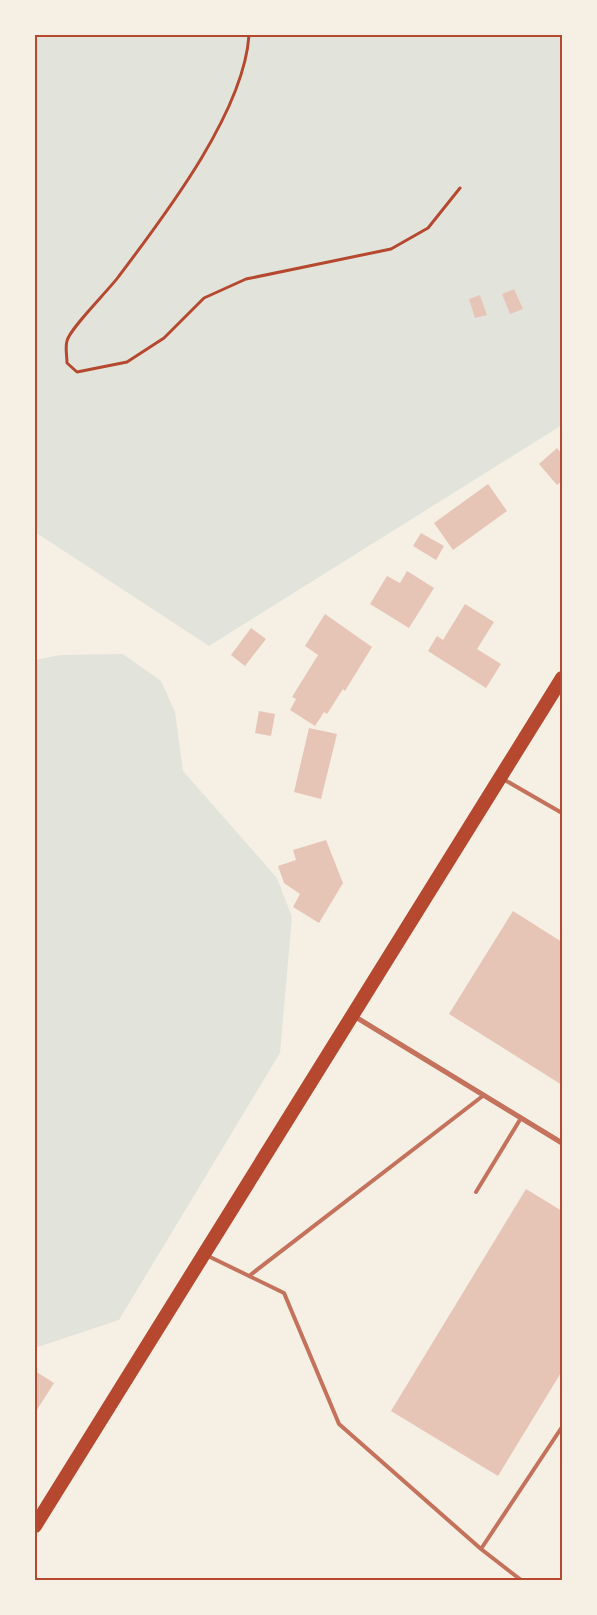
<svg xmlns="http://www.w3.org/2000/svg" width="597" height="1615" font-family="'Fira Sans Condensed',sans-serif">
<rect width="100%" height="100%" fill="#f6efe4"/>
<!-- green -->
<path fill="#e2e4dc" d="M35,35H562V425L209,646L35,532Z
M123,654L161,681L175,712L183,771L277,878L292,917L280,1053L119,1320L35,1348V660L60,655Z"/>
<!-- building -->
<path fill="#e6c5b7" d="M514,289L523,309L510,314L502,294Z
M480,295L487,315L475,318L469,299Z
M557,448L562,454V481L557,485L539,464Z
M488,484L507,511L453,550L434,523Z
M421,533L444,546L436,560L413,546Z
M407,571L434,588L409,628L370,604L387,576L400,583Z
M465,604L494,622L477,649L501,664L486,688L428,651L437,636L443,640Z
M325,614L372,647L345,691L343,689L327,714L324,712L315,726L290,710L296,699L292,697L318,655L305,646Z
M251,628L266,639L245,666L231,655Z
M259,711L275,714L271,736L255,733Z
M309,728L337,734L321,799L294,792Z
M326,840L343,883L319,923L293,907L300,894L284,883L278,866L296,860L293,850Z
M513,911L562,942V1085L449,1014Z
M526,1189L562,1211V1371L498,1476L391,1411Z
M35,1371L54,1383L35,1413Z"/>
<g fill="none" stroke-linecap="round" stroke-linejoin="round">
<!-- path -->
<path stroke="#b5482f" stroke-width="3" d="M249,35C244,112 165,215 119,276C109,290 69,329 67,341C65,347 67,356 67,363L77,372L127,362L164,338L204,298L246,279L391,249L428,228L460,188"/>
<!-- service -->
<path stroke="#c5725c" stroke-width="4" d="M503,779L562,813
M476,1192L521,1118
M208,1256L284,1293L339,1424L481,1549L562,1427
M249,1276L484,1095
M481,1549L521,1580"/>
<!-- minor -->
<path stroke="#c5725c" stroke-width="5" d="M354,1016L562,1143"/>
<!-- trunk -->
<path stroke="#b5482f" stroke-width="14" d="M35,1526L562,678"/>
</g>
<!-- border -->
<rect width="597" height="1615" fill="none" stroke="#f6efe4" stroke-width="72"/>
<rect x="36" y="36" width="525" height="1543" fill="none" stroke="#b5482f" stroke-width="2"/>
</svg>
